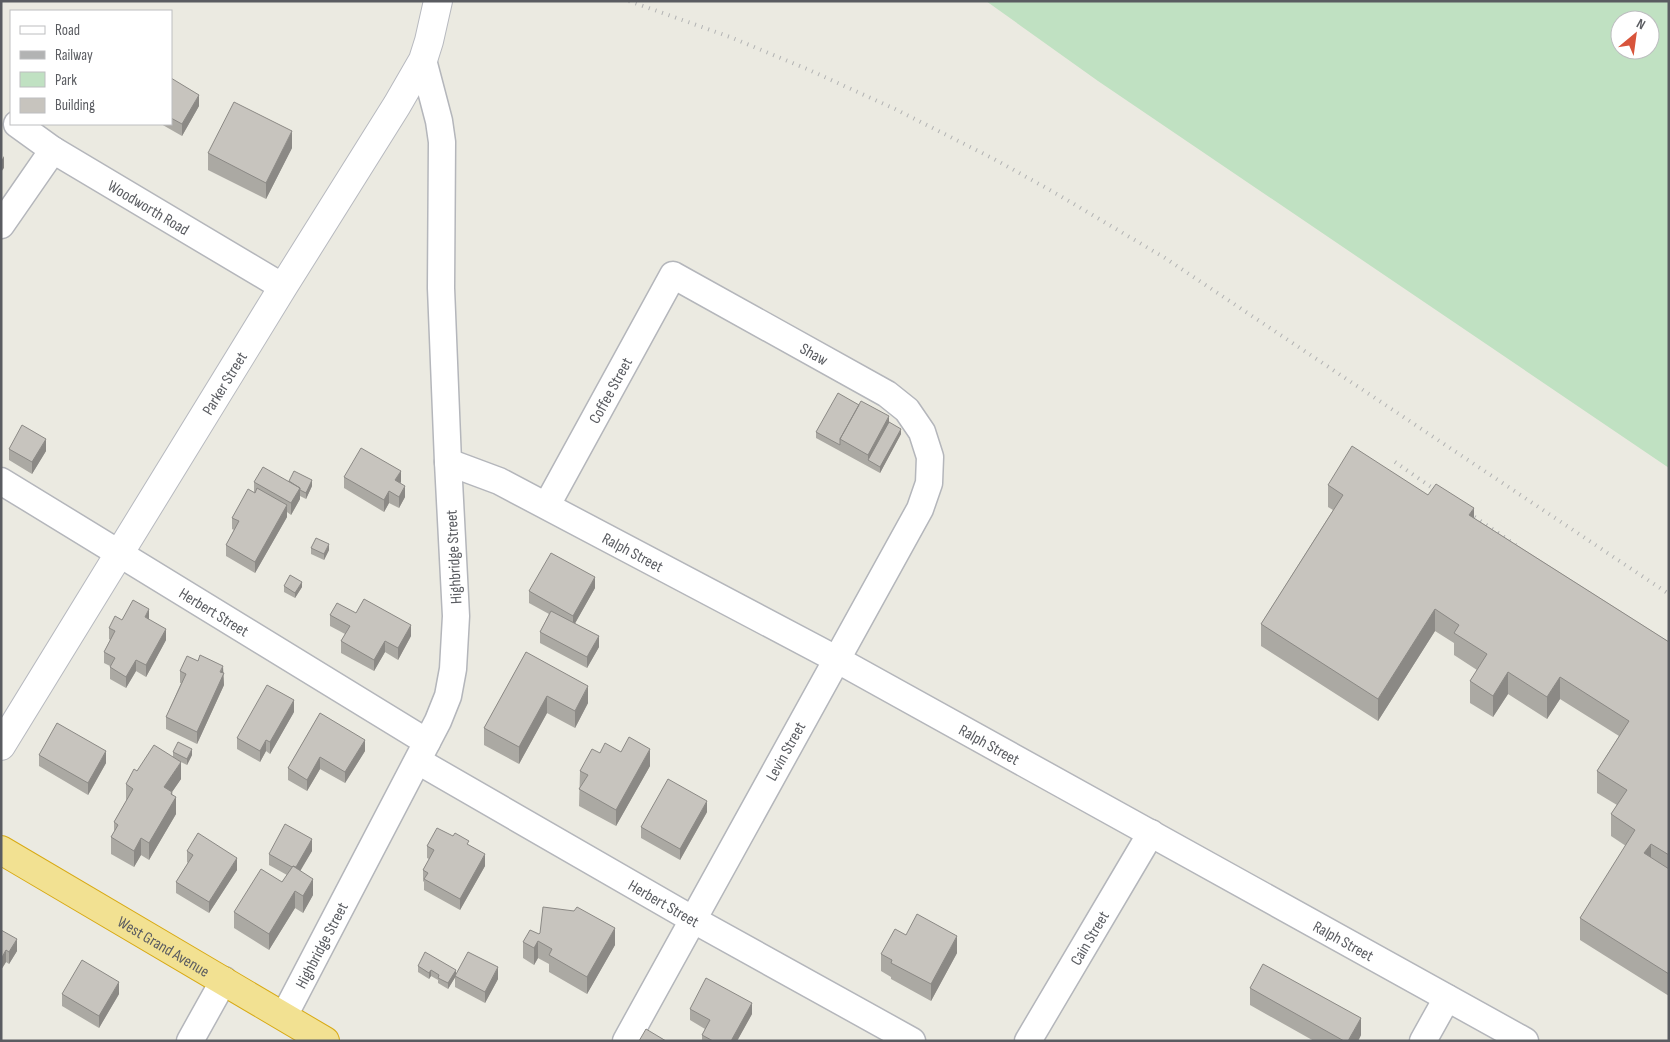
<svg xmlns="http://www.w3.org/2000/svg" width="1670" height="1042" viewBox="0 0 1670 1042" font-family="'Sofia Sans Condensed',sans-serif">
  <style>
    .green { fill: #c0e1c2; fill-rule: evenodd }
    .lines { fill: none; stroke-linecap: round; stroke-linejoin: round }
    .street-casing { stroke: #b4b6bb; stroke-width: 29 }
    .secondary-casing { stroke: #b7b9bf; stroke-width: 30 }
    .highway-casing { stroke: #d8aa15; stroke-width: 30 }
    .street { stroke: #fff; stroke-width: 26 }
    .secondary { stroke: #fff; stroke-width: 28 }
    .highway { stroke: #f2e192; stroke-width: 28 }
    .rail { stroke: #b2b3b3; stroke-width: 4; stroke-dasharray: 1 6; stroke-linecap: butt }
    .wall { fill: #aba9a3 }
    .shaded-wall { fill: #8b8985 }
    .building { fill: #c7c4be; stroke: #8b8985 }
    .labels { text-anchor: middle; stroke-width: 4; stroke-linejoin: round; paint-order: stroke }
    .street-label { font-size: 16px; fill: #5a5c61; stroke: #fff }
  </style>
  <rect width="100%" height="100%" fill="#ebeae1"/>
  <!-- green -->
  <path class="green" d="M986 1H1669V468L1098 81ZM1620 20H1650V50H1620Z"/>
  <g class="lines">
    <!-- street casing -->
    <g class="street-casing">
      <g id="street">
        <path id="s1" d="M17 124 53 150 283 287"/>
        <path d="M1 225 53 150"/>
        <path id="s2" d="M448 462 499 481 836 659 1525 1041"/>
        <path id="s3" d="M1 481 427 742"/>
        <path id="s4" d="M547 505 673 275 887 394 907 410 922 432 930 457 929 483 920 509 626 1041"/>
        <path id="s5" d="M418 761 692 919 912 1041"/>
        <path id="s6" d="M284 1016 438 721 448 696 453 669 456 616 448 462 441 288 442 142 439 121 423 60"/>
        <path d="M190 1041 224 980"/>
        <path id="s7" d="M1028 1041 1151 833"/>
        <path d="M1423 1041 1447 998"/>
      </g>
    </g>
    <!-- secondary casing -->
    <g class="secondary-casing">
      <g id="secondary">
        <path id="s8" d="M1 746 283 287 397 105 423 60 429 41 438 1"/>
      </g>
    </g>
    <!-- highway casing -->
    <g class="highway-casing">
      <g id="highway">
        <path id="s9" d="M1 850 325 1041"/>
      </g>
    </g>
    <!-- street -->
    <use href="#street" class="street"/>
    <!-- secondary -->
    <use href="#secondary" class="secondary"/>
    <!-- highway -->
    <use href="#highway" class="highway"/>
    <!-- rail -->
    <path class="rail" d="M629 1 730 37 807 69 895 109 994 159 1057 194 1165 258 1669 594
      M1395 462 1444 496
      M1463 509 1520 548"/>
  </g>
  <!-- wall -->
  <path class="wall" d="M171 78 199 106 182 136 161 124H171Z
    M292 148 266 199 208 170V153Z
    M889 422 901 434 880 473 816 438V432Z
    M9 449 46 451 32 474 9 460Z
    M344 477 401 482 400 483 405 497 399 508 389 503 384 512 344 488Z
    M289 481 312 486 306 499 300 496V499L291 515 287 512V517L255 573 226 556V545L234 530 232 529V518L254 492V482Z
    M1328 485 1428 495 1474 518 1669 642V996L1580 940V918L1626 846 1611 836V814L1617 805 1597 793V771L1619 736 1560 699 1547 719 1508 694 1493 717 1470 703V681L1477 670 1454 655V643L1435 631 1378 721 1261 646V624L1333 510 1328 507Z
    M311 548 329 550 324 560 311 554Z
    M284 586 302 587 295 598 284 592Z
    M595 588 575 623 599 647 587 668 540 643V632L549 614 529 603V591Z
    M356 613 411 636 398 660 385 652 374 671 341 653V641L345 634 330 626V615Z
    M149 619 166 640 146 677 136 671 126 688 110 679V666L104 663V652L110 640 109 639V628L122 620Z
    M526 652 588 703 575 728 547 713 519 764 484 745V728Z
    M180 671 223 673 224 685 197 744 166 729V717L181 683H180Z
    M294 712 270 754 266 751 260 762 237 749V738Z
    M320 713 365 751 345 783 320 769 307 791 288 780V768Z
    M173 752 192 755 187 765 175 759 181 779 172 792 176 814 149 860 141 855 134 867 111 854V837L114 832V822L126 801V784L137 771 173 757Z
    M621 752 650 766 616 826 579 806 580 771 600 753Z
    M39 755 106 763 88 795 39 766Z
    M707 812 680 860 641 838V827Z
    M427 846H469L485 866 460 910 424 890V882L423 881V870L429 859 427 858Z
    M187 851 237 870 209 913 176 893V882L188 863 187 862Z
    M312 851 300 870 313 895 303 913 295 908 269 950 234 928V912L282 882 287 875 269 865V854Z
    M1 930 17 951 9 964 6 962 1 970Z
    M539 934 615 945 587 994 549 972V964L538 958 534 965 523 958V942Z
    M906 935 957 953 931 1001 891 979V977L881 971V954Z
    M418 966 456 974 498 979 485 1003 455 987V977L448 989 438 983V980L431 976 429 979 418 972Z
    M1250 988 1361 1035 1358 1041H1314L1250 1005Z
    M62 994H119L99 1028 62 1006Z
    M690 1009 752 1014 737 1041H702V1035L705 1029 690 1020Z"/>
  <!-- shaded-wall -->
  <path class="shaded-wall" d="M199 95V106L182 136V124Z
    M292 131V148L266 199V183Z
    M4 156V168L1 172V161Z
    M889 416V428L868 460V455Z
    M901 429V434L880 473V467Z
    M46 439V451L32 474V462Z
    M401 471V482L395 491V480Z
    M312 480V486L306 499V493Z
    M405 486V497L399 508V497Z
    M300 488V499L291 515V503Z
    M389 491V503L384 512V500Z
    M287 505V517L255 573V562Z
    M1474 508V529L1469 515Z
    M329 544V550L324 560V554Z
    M595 577V588L573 627V616Z
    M302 582V587L295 598V593Z
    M149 609V620L145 617Z
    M1435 609V631L1378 721V699Z
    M411 625V636L398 660V648Z
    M166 629V640L146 677V665Z
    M599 636V647L587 668V657Z
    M385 641V652L374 671V660Z
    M136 660V671L126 688V677Z
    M223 666 224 685 197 744V732Z
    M1508 672V694L1493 717V696Z
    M1560 677V699L1547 719V697Z
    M588 686V703L575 728V711Z
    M547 696V713L519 764V747Z
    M294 700V712L270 754V742Z
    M266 740V751L260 762V751Z
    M365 740V751L345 783V772Z
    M192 749V755L187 765V759Z
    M650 749V766L616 826V810Z
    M106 751V763L88 795V783Z
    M320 757V769L307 791V780Z
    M181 762V779L172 792V803L176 797V814L149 860V843L164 787Z
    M707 801V812L680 860V849Z
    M141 838V855L134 867V851Z
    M312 839V851L295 880V868Z
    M1651 844V865L1644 853Z
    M485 854V866L460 910V899Z
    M237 858V870L209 913V902Z
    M313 879V895L303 913V896Z
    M295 891V908L269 950V934Z
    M615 928V945L587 994V977Z
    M957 936V953L931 1001V984Z
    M17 939V951L9 964V952Z
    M538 941V958L534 965V948Z
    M6 950V962L1 970V959Z
    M498 967V979L485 1003V992Z
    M431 970V976L429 979V973Z
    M456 970V976L448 989V983Z
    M119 982V994L99 1028V1016Z
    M752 1003V1014L737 1041H731Z
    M1361 1018V1035L1358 1041H1348Z"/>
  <!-- building -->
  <path class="building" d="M171 78 199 95 182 124 171 118Z
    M234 102 292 131 266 183 208 153Z
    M838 393 859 405 840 439V445L816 432Z
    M861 401 889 416 868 455 840 439Z
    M889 422 901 429 880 467 868 460Z
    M22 425 46 439 32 462 9 449Z
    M1352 446 1428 495 1436 484 1474 508 1469 515 1669 642V855L1651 844 1644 853 1669 869V974L1580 918 1635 830 1611 814 1627 790 1597 771 1629 721 1560 677 1547 697 1508 672 1493 696 1470 681 1487 654 1454 633 1459 625 1435 609 1378 699 1261 624 1343 495 1328 485Z
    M361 448 401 471 395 480 405 486 399 497 389 491 384 500 344 477Z
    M263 467 300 488 291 503 254 482Z
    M294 471 312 480 306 493 300 490V488L289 481Z
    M257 488 287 505 255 562 226 545 239 521 232 518 248 489 255 493Z
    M316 538 329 544 324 554 311 548Z
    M551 553 595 577 573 616 529 591Z
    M290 575 302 582 295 593 284 586Z
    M364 599 411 625 398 648 385 641 374 660 341 641 350 626 330 615 337 603 356 613Z
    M133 600 149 609 145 617 166 629 146 665 136 660 126 677 110 667 115 658 104 652 115 631 109 628 115 616 122 620Z
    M551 611 599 636 587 657 540 632Z
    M526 652 588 686 575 711 547 696 519 747 484 728Z
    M200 655 223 666 220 672 224 673 197 732 166 717 186 674 180 671 187 656 198 661Z
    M267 685 294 700 270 742 266 740 260 751 237 738Z
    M320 713 365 740 345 772 320 757 307 780 288 768Z
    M57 723 106 751 88 783 39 755Z
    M629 737 650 749 616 810 579 789 588 775 580 771 592 749 600 753 605 743 621 752Z
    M178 742 192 749 187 759 173 752Z
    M154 745 181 762 164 787 172 792 171 794 176 797 149 843 141 838 134 851 111 837 118 825 114 822 133 789 126 784 134 769 137 771Z
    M668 779 707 801 680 849 641 827Z
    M285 824 312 839 296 867 293 866 292 867 269 854Z
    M437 828 453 836 455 833 469 841 467 844 485 854 460 899 424 879 428 873 423 870 434 850 427 846Z
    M198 833 237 858 209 902 176 882 193 855 187 851Z
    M293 866 313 879 303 896 295 891 269 934 234 912 261 869 282 882Z
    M543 907 574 911 577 907 615 928 587 977 549 955 552 949 538 941 534 948 523 942 530 930 539 934 540 933Z
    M917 914 957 936 931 984 891 963 892 960 881 954 895 929 906 935Z
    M1 930 17 939 9 952 6 950 1 959Z
    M425 952 456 970 448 983 438 978 439 975 431 970 429 973 418 966Z
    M468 952 498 967 485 992 455 976Z
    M82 960 119 982 99 1016 62 994Z
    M1263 964 1361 1018 1348 1041H1344L1250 988Z
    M706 978 752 1003 731 1041H713L702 1035 710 1020 690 1009Z
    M646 1029 666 1041H639Z"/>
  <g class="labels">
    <!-- street labels -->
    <g class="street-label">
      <text dy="6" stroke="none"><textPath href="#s1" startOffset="156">Woodworth Road</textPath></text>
      <text dy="6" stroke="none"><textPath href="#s4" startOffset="424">Shaw</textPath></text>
      <text dy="6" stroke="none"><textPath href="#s8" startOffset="426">Parker Street</textPath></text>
      <text dy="6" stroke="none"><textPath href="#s4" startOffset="131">Coffee Street</textPath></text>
      <text dy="6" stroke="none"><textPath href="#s2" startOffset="206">Ralph Street</textPath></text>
      <text transform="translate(453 557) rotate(-93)" y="6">Highbridge Street</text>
      <text dy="6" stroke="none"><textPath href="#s3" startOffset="250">Herbert Street</textPath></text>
      <text dy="6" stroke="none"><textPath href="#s2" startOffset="611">Ralph Street</textPath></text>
      <text transform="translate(785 751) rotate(-61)" y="6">Levin Street</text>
      <text dy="6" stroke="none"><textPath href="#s5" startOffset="284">Herbert Street</textPath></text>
      <text dy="6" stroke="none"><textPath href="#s7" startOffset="120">Cain Street</textPath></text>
      <text dy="6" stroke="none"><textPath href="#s2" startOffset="1016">Ralph Street</textPath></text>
      <text dy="6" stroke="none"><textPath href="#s9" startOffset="189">West Grand Avenue</textPath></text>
      <text dy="6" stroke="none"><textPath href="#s6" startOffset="80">Highbridge Street</textPath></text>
    </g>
  </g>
  <!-- border -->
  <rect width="1670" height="1042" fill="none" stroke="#5a5c61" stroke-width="5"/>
  <!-- legend -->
  <rect x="10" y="10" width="162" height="115" fill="#ffffff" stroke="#bdbec0"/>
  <rect x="20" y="26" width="25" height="8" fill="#ffffff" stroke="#bdbec0"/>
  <text x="55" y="35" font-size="15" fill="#5a5c61">Road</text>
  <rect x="20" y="51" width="25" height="8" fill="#b2b3b3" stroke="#bdbec0"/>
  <text x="55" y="60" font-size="15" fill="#5a5c61">Railway</text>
  <rect x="20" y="72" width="25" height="15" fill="#c0e1c2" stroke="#bdbec0"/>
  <text x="55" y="85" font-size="15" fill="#5a5c61">Park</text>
  <rect x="20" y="98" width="25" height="15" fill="#c7c4be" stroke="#bdbec0"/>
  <text x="55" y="110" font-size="15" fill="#5a5c61">Building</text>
  <!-- north arrow -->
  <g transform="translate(1635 35) rotate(29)"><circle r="24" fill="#ffffff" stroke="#bdbec0"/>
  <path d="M0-4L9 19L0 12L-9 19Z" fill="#d8543b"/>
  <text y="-8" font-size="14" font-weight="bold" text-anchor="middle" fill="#5a5c61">N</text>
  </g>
</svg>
